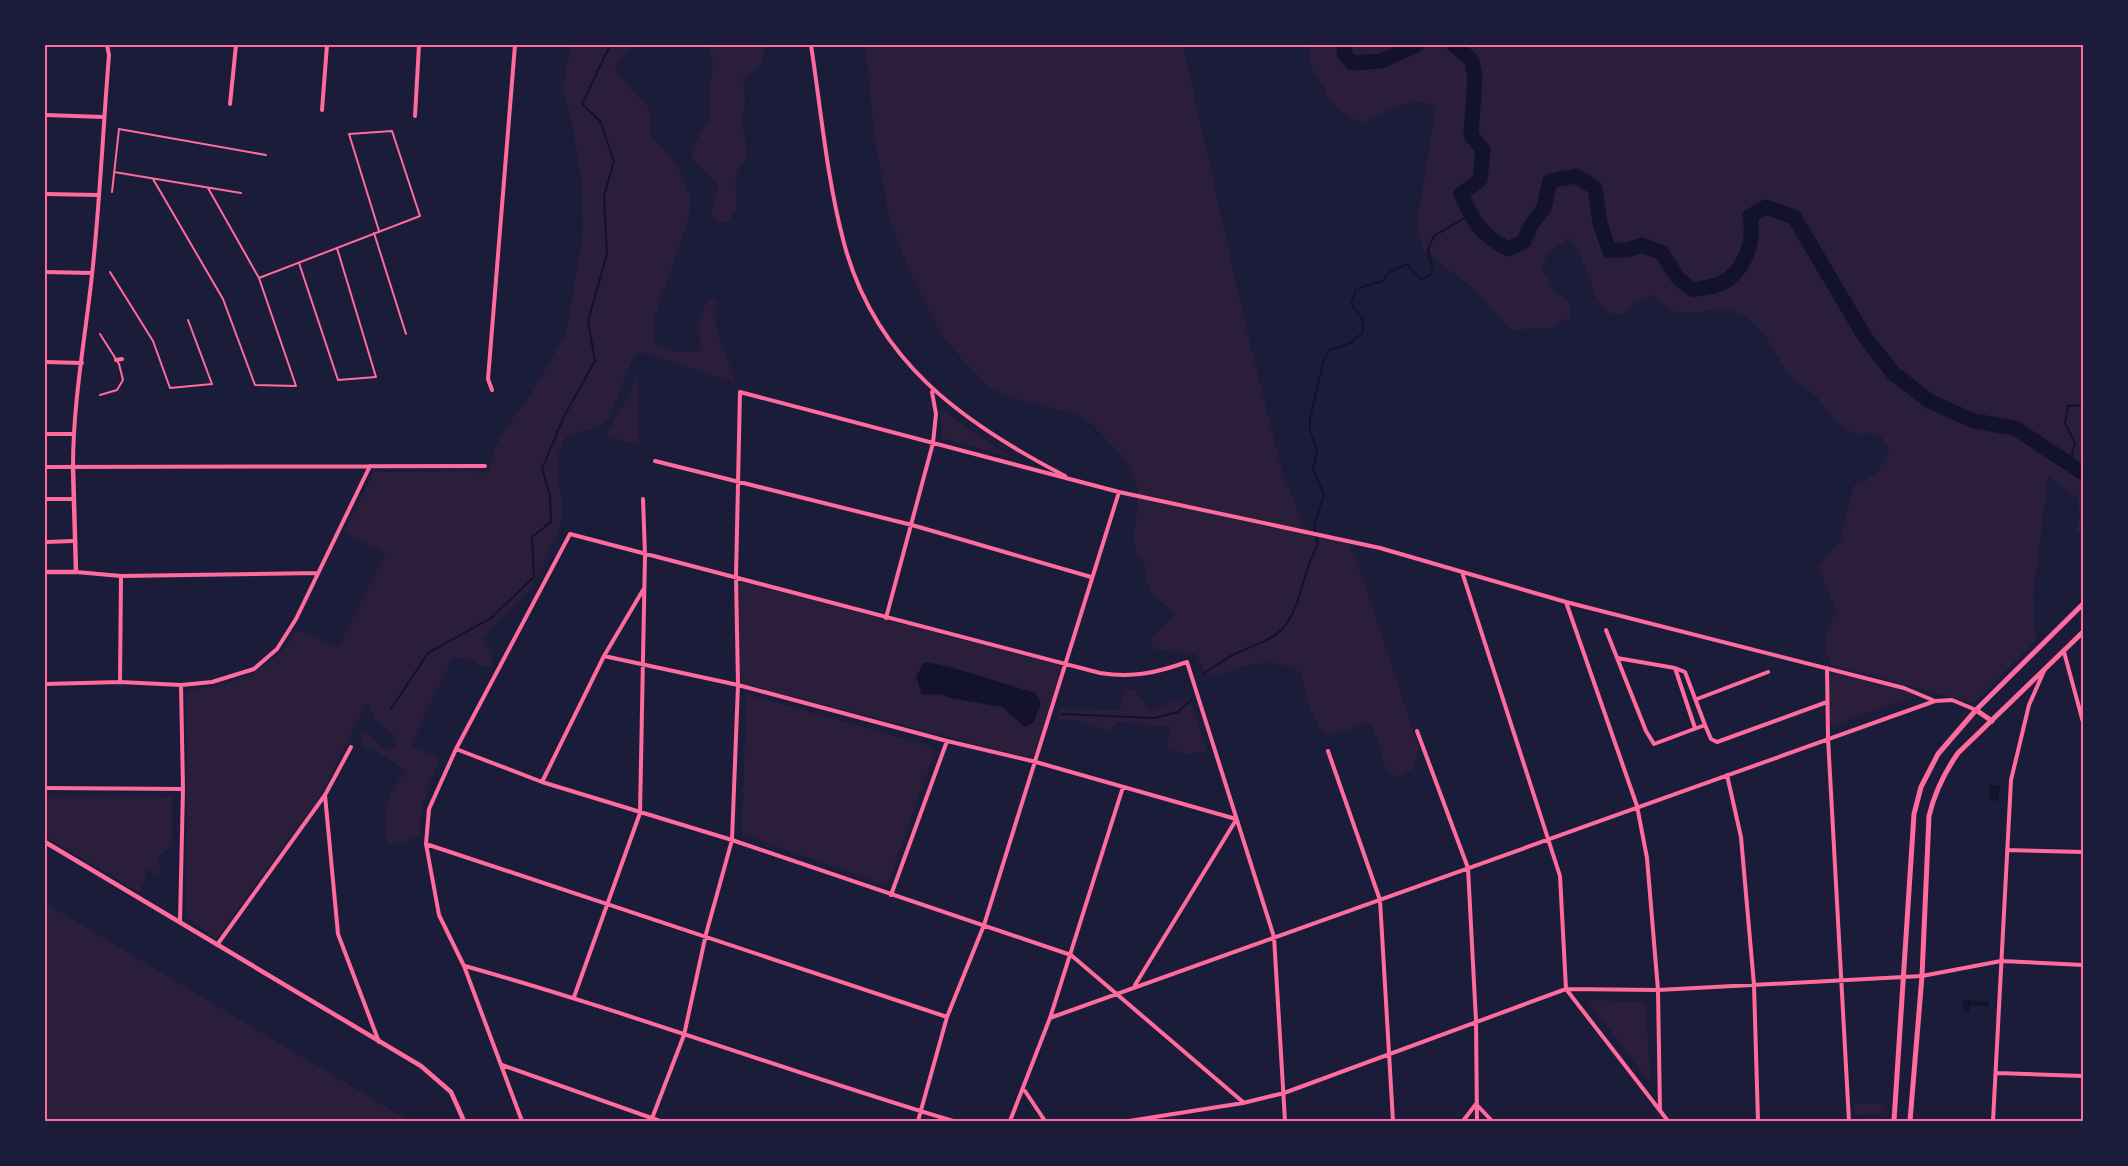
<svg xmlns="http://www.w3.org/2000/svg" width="2128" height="1166" viewBox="0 0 2128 1166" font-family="Lora,serif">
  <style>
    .green { fill: #2a1e3b }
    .water { fill: #12122b }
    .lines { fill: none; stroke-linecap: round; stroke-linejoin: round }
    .stream { stroke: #12122b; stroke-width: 2 }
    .river { stroke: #12122b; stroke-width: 15 }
    .service { stroke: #ff6b9d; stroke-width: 2 }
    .minor { stroke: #ff6b9d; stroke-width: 4 }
    .tertiary { stroke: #ff6b9d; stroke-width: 4.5 }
    .secondary { stroke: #ff6b9d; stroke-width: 5 }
    .neatline { fill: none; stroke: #ff6b9d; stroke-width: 2 }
  </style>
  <rect width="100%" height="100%" fill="#1b1b3a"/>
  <!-- green -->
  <path class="green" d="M571 45H639L623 54 615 68C625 84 639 96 651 111L650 134 676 163 691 199 688 220 653 322 656 345 671 352H701C699 334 694 306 716 297L718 305 715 308 716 328 736 383 640 352C629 356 618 403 609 417 593 440 574 423 563 442 549 469 567 495 561 523 559 535 535 584 527 593 514 609 494 622 483 639L492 657 493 665C480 670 479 662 469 659 464 658 458 658 453 657L411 745 439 759C431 785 417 806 421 835L394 845 387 841C381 808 388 799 405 770L374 750 362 746 360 740 365 732 385 749 397 746 394 736 375 719 367 703 322 794 216 939 187 918V690C239 684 268 673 298 630L338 648 386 553 343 532 374 472 479 471 478 476 489 469 495 448 507 426 531 394 566 334 583 231 582 185 571 116 562 90Z
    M708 45H765L762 65 742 79C749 101 742 106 743 126 744 137 747 146 747 159 726 178 741 189 736 209 735 213 730 218 728 222H716L711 214 718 184 692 159 691 149 709 120V92L713 63Z
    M865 45H1183L1247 331 1282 471 1304 525 1315 536 1347 542 1362 575 1419 748 1414 768 1401 776 1389 775C1380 757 1381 738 1368 723L1340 732 1323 734 1308 704 1300 672C1270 654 1239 668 1208 678L1196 654 1156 650 1149 640 1176 614 1153 595 1147 583V569L1137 555 1133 539 1138 505V489L1125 459 1091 423 1076 414 1006 396 989 388 943 338 914 281 890 221 876 147Z
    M1310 45H2083V536L2076 529 2080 515 2077 498 2048 476 2033 598 2036 640 1974 703 1832 665C1820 646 1827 628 1837 610L1817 567 1841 540 1853 486C1875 478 1882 469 1889 448 1876 425 1873 436 1855 433 1846 432 1835 420 1829 414 1825 410 1823 404 1819 399 1810 389 1795 383 1787 372 1772 349 1764 326 1738 313 1718 303 1704 315 1684 313 1672 313 1661 302 1653 295L1634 303 1624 314 1608 313C1587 293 1589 257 1568 238L1547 254 1542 269 1554 291 1570 301 1571 317 1551 328 1511 330 1472 287 1424 252C1419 240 1417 230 1418 217L1436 107C1410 94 1386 113 1362 123L1341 112 1331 101 1309 62Z
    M638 377 639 445 606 436Z
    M940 409 1010 457 942 438Z
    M739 581 1063 666 1032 759 740 683Z
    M1836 673 1915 692V695L1833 726 1830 722 1829 678Z
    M1124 688 1135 690 1149 710 1189 697 1207 751 1187 754 1167 748 1171 727 1117 722 1109 731 1080 721 1058 719 1061 708 1120 710Z
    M746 694 936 748 887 886 742 834Z
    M45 796 172 797V843L169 849 156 858 162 871 161 875 156 876 145 868V880L138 892 45 836Z
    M45 903 410 1121H45Z
    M1588 1000 1645 1002 1651 1085Z
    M1886 1103 1883 1114 1855 1115 1854 1104Z"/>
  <!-- water -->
  <path class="water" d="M924 662C963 668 998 683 1036 693L1041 703 1034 722 1025 727 1002 707 950 698 941 694 922 695 916 677Z
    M1990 785 2000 786 1998 801 1989 800Z
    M1964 1000 1989 1002V1007L1970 1005 1969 1013 1963 1012Z"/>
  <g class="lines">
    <!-- stream -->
    <path class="stream" d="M2069 466 2075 443 2065 423 2068 406 2083 405
      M1203 674C1214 667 1224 659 1235 654 1251 646 1272 641 1284 627 1303 603 1302 570 1318 545L1314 525 1324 495 1313 469 1317 452 1310 430V420L1323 362 1329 350 1351 343 1363 332 1362 318 1351 304 1356 289 1383 281 1389 272 1407 264 1422 280 1433 272 1428 249 1434 236 1470 215
      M391 709 428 653 491 618 534 577 532 537 551 522 550 495 542 469 564 416 595 361 588 321 607 254 604 196 614 161 600 121 582 104 610 45
      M1062 714 1154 718 1178 712 1191 700"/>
    <!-- river -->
    <path class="river" d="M1345 45 1344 54 1352 63 1381 61 1417 45
      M1454 45 1472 60 1475 78 1471 135 1483 150 1480 180 1461 194C1473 221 1482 237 1509 249L1524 241 1531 225 1544 208 1550 181 1576 176 1595 188 1600 223 1609 250H1628L1642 245 1662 253 1678 278 1693 290C1702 288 1714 287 1722 283 1745 271 1755 240 1750 216L1766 207 1794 217 1865 337 1893 373 1929 401 1974 421 2015 428 2083 473"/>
    <!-- service -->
    <path class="service" d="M114 172 241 193
      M153 179 223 299 255 385 296 386 259 278 208 188
      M112 192 119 129 266 155
      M374 233 406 334
      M299 263 338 380 376 377 337 248
      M110 272 153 341 170 388 212 384 188 320
      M259 278 420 216 392 131 349 134 379 231
      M100 334 119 364 123 380 117 390 100 395"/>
    <!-- minor -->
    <path class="minor" d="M811 45C821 110 827 180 844 243 875 361 963 423 1065 476
      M230 104 236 45
      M322 110 327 45
      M45 115 104 117
      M415 116 419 45
      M45 194 99 195
      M45 272 92 273
      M116 360 122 359
      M45 362 82 363
      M492 390 488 379 515 45
      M45 434H73
      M655 461 912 525 1091 577
      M45 467 485 466
      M73 467C73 402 85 339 92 275 100 202 103 128 109 55L107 45
      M45 499H73
      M45 542 74 541
      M76 572 121 576 318 573
      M1462 572 1560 876 1566 989 1668 1121
      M1566 602 1637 806 1647 858 1658 990 1660 1111
      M886 618 933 443 936 414 932 392
      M1606 630 1646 731 1654 744 1705 725 1711 739 1717 742 1827 702
      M2064 652 2083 722
      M604 656 643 590
      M1617 658 1675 668 1685 672 1705 725
      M1675 668 1695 728
      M1827 668 1828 738 1849 1121
      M120 682 121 576
      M45 684 120 682 181 685 212 682 254 669 277 649 296 619 370 466
      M1697 699 1768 672
      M1417 731 1468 868 1476 1021 1477 1121
      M456 749 542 782 732 840 1071 955 1243 1102
      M1328 751 1380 900 1393 1121
      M1727 775 1741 837 1754 985 1758 1121
      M542 782 604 656 738 685 947 741 1036 762 1236 819
      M45 788 183 789
      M325 795 338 934 379 1042
      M426 844 947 1017
      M2007 850 2083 852
      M891 895 947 741
      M180 922 183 789 181 685
      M217 945 325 795 351 747
      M465 966C629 1012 789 1072 953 1121
      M1135 985 1236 820
      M574 997 640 813 645 555 643 499
      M1050 1018 1935 701 1952 700 1976 710
      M502 1065 660 1121
      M1996 1073 2083 1076
      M1025 1091 1045 1121
      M522 1121 464 966 439 915 426 844 429 809 456 749 570 534 1100 673C1133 678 1156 673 1187 662L1274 937 1285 1121
      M651 1121 684 1035 706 934 732 840 738 685 736 576 740 392 1119 492 1380 548 1566 602 1904 688 1935 701
      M918 1121 947 1017 984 925 1119 492
      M1010 1121 1050 1018 1123 787
      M1129 1121 1243 1103 1284 1093 1566 989 1658 990 1922 976 2001 961 2083 965
      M1463 1121 1476 1104 1492 1121
      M1993 1121 2011 780 2029 705 2044 671"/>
    <!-- tertiary -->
    <path class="tertiary" d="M45 572H76L73 467
      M45 842 421 1066 451 1092 464 1121"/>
    <!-- secondary -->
    <path class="secondary" d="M1976 710 1992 721
      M1894 1121 1914 814 1921 787 1938 754 1976 710 2083 604
      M1910 1121 1922 976 1929 816C1935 791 1944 773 1958 753L2083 632"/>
  </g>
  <!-- border -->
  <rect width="2128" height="1166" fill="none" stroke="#1b1b3a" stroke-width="93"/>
  <rect x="46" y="46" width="2036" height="1074" class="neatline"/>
</svg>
